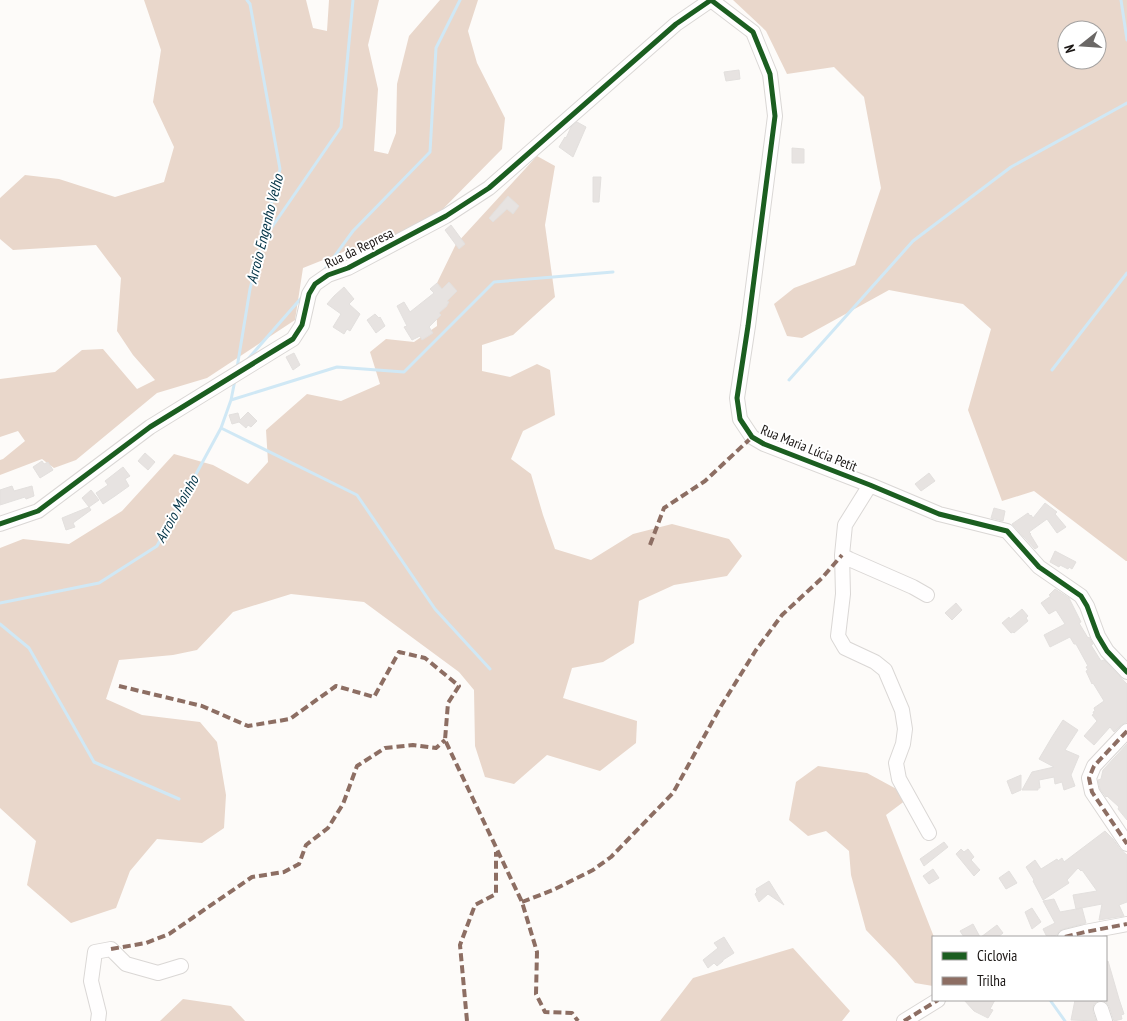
<svg xmlns="http://www.w3.org/2000/svg" width="1127" height="1021" viewBox="0 0 1127 1021" font-family="'PT Sans Narrow',sans-serif">
  <style>
    .forest { fill: #e9d7cb; fill-rule: evenodd }
    .lines { fill: none; stroke-linecap: round; stroke-linejoin: round }
    .stream { stroke: #d0e8f5; stroke-width: 3 }
    .building { fill: #e7e3e1; stroke: #e3e0de }
    .minor-casing { stroke: #dad7d5; stroke-width: 16 }
    .minor { stroke: #fffefe; stroke-width: 14 }
    .quiet { stroke: #8d6e63; stroke-width: 4; stroke-dasharray: 8 4; stroke-linecap: butt }
    .cycleway-casing { stroke: #fff; stroke-width: 8 }
    .cycleway { stroke: #1b5e20; stroke-width: 5 }
    .labels { text-anchor: middle; stroke-width: 4; stroke-linejoin: round; paint-order: stroke }
    .street-label { font-size: 14px; fill: #1b1715; stroke: #fff }
    .water-label { font-size: 15px; font-style: italic; fill: #003245; stroke: #fff }
  </style>
  <rect width="100%" height="100%" fill="#fdfbf9"/>
  <!-- forest -->
  <path class="forest" d="M144 0H306L313 28 327 31 329 0H379L368 45 378 89 374 151 388 154 396 133 397 84 409 36 440 0H478L468 31 477 63 505 118 502 149 435 217 389 246 348 250 303 268 295 320 207 378 157 393 76 460 54 468 42 459 0 475V460L3 459 25 441 18 431 0 437V379L55 372 82 350 103 349 137 389 155 380 133 355 117 331 121 278 96 245 13 250 0 239V198L25 175 59 179 115 197 164 182 174 147 153 102 161 50Z
    M733 0H1127V561H1126L1034 491 1002 501 968 410 991 329 963 304 889 290 802 338 787 336 774 304 794 288 855 265 881 188 864 97 834 67 787 74 766 31ZM1067 30H1097V60H1067Z
    M537 156 555 166 545 225 555 297 513 335 482 345V371L510 377 537 364 550 370 555 415 523 431 511 459 531 474 543 515 555 549 591 560 633 534 672 524 729 539 742 556 727 576 674 585 639 601 634 643 603 662 572 668 563 698 637 721 636 743 600 771 547 755 514 784 485 777 475 746 474 690 459 672 364 602 291 594 233 612 197 650 173 655 119 660 106 699 142 715 200 722 217 742 226 795 224 828 202 843 157 839 130 871 116 908 71 923 27 885 36 841 0 808V548L23 539 69 544 122 511 174 454 213 465 248 484 268 462 266 430 307 394 341 401 380 384 370 352 386 339 414 342 437 326 436 285 456 244Z
    M818 766 867 773 902 792 906 800 886 815 934 937H933V986L915 983 896 961 866 930 851 875 849 851 826 831 808 836 789 820 796 782Z
    M793 948 850 1011 842 1021H660L693 978Z
    M183 999 231 1006 245 1021H160Z"/>
  <g class="lines">
    <!-- stream -->
    <path class="stream" d="M1121 0 1127 40
      M263 240 341 127 353 0
      M323 272 353 231 430 152 436 48 460 0
      M248 359 303 296
      M237 368 250 289 280 169 250 4 247 0
      M1052 370 1127 273
      M789 380 913 241 1011 167 1127 103
      M231 400 337 367 404 372 494 282 613 272
      M221 428 357 495 435 609 490 669
      M0 603 99 583 157 546 221 428 231 400 235 380
      M0 624 29 648 94 762 179 799
      M1050 1000 1065 1021"/>
  </g>
  <!-- building -->
  <path class="building" d="M739 70 740 79 726 81 724 72Z
    M577 122 586 127 573 157 559 147 565 137 566 138 571 127Z
    M792 148 804 149V163H792Z
    M593 177H601L599 202H593Z
    M508 196 519 206 513 214 507 209 493 222 489 218Z
    M451 225 465 244 459 249 445 230Z
    M449 282 457 291 447 301 449 302 447 305V306L439 313 441 315 429 327 433 333 422 340 420 336 412 340 404 327 407 326 397 306 404 302 410 312 434 293 430 289 437 283 442 289Z
    M344 287 354 299 349 304 360 314 350 331 347 329 344 334 333 327 341 314 327 304 334 296Z
    M375 314 379 318 380 317 385 326 376 333 367 320Z
    M294 353 300 365 293 370 286 357Z
    M248 412 257 421 251 427 248 425 246 428 239 422 232 424 229 415 238 413 240 420Z
    M145 453 155 462 148 470 138 461Z
    M42 461 44 464 48 462 53 470 40 478 33 467Z
    M123 467 130 476 125 479 129 486 115 496 103 504 96 493 108 485 105 481Z
    M929 473 935 481 921 491 915 484Z
    M12 486 14 491 32 486 34 496 26 499 25 497 0 505V490Z
    M91 490 99 500 89 507 82 498Z
    M1045 503 1057 512 1055 514 1066 527 1057 533 1047 519 1029 532 1031 534H1030L1038 547 1035 549 1012 524 1028 513 1030 516 1031 515 1033 518Z
    M89 507 91 510 73 523 75 527 66 530 62 518Z
    M994 508 1005 511 1003 521 991 518Z
    M1055 551 1076 562 1072 569 1069 567 1068 569 1060 565 1059 567 1050 562Z
    M1055 589 1069 598 1081 622 1079 623 1088 638 1089 637 1093 644 1091 645 1101 661 1104 660 1127 684V722L1121 725 1114 732 1110 727 1094 745 1084 736 1097 721 1092 715 1094 714 1093 712 1095 711 1094 708 1104 701 1093 683 1092 684 1086 671 1088 670 1086 667 1088 666 1076 644H1074L1070 637 1050 647 1044 635 1065 624 1056 610 1049 614 1041 603 1051 596 1049 595Z
    M956 603 962 610 952 620 945 613Z
    M1022 609 1028 616 1026 618 1028 621 1014 633 1013 632 1011 633 1002 623 1009 617 1010 619Z
    M1063 720 1078 730 1065 750 1079 756 1071 775 1075 786 1064 790 1062 782 1055 784 1054 777 1039 780 1040 788H1038V790H1022L1032 772 1054 767 1039 759 1052 737Z
    M1127 744V820L1118 809 1119 807 1107 796 1106 797 1100 789 1098 780 1101 779 1103 770Z
    M1021 775V790L1012 794 1007 781Z
    M1105 831 1113 839 1120 849 1127 855V902L1119 905 1124 916 1099 920 1102 904 1076 909 1073 895 1097 891 1082 870 1081 871 1078 868 1067 880 1069 883 1043 900 1033 881 1034 880 1026 867 1035 860 1041 869 1057 859 1058 861 1062 858 1064 862Z
    M944 842 948 847 924 866 920 859Z
    M961 849 964 852 968 849 974 857 971 860 980 870 974 876 956 854Z
    M933 869 939 878 929 884 923 876Z
    M1009 871 1017 883 1006 889 999 878Z
    M769 881 784 905 768 894 759 902 755 894 757 892 756 889Z
    M1054 899 1060 912 1082 908 1086 923 1063 929 1059 931 1057 935 1047 937 1043 929 1055 923 1043 901Z
    M1032 908 1041 922 1032 929 1025 912Z
    M973 924 980 937H964L960 931Z
    M997 925 1003 933 998 937H981Z
    M724 937 734 953 723 960V961L717 966 714 963 708 968 703 960 718 948 714 943Z
    M1108 961 1119 999 1124 1014 1121 1015 1122 1019 1114 1021 1109 1006 1106 1002 1102 1000 1098 1001 1094 1004 1093 1007V1012L1096 1021 1071 1020 1075 1000H1106V962Z
    M964 1000H995L990 1009 993 1010 988 1018 974 1011Z"/>
  <g class="lines">
    <!-- minor casing -->
    <g class="minor-casing">
      <path id="minor" d="M711 0 753 32 770 74 775 116 748 326 737 398 740 419 752 437 764 444 870 485 939 514 1007 531 1039 567 1081 596 1087 606 1098 636 1107 651 1127 672
        M870 485 845 525 842 555 843 594 838 636 845 648 875 662 885 670 902 710 905 729 903 744 896 763 899 779 929 833
        M0 524 38 511 150 427 275 350 293 339 302 325 309 294 315 284 328 275 348 268 446 216 489 188 676 24 711 0
        M842 555 849 559 913 587 927 595
        M1127 731 1094 766 1089 778 1092 792 1127 844
        M1065 937 1085 932 1127 924
        M1101 1009 1105 1021
        M98 1021 99 1013 91 981 95 952 111 949 126 964 158 973 181 966
        M904 1021 938 1000"/>
    </g>
    <!-- minor -->
    <use href="#minor" class="minor"/>
    <!-- quiet -->
    <path class="quiet" d="M650 545 664 508 705 481 752 437
      M119 686 202 706 248 726 290 719 336 686 374 697 399 652 425 658 459 686 448 703 445 740 522 902 537 952 536 994 545 1012 572 1013 578 1021
      M1127 731 1094 766 1089 778 1092 792 1127 844
      M522 902 553 890 593 870 611 857 673 793 721 706 756 650 782 615 822 578 842 555
      M1065 937 1085 932 1127 924
      M111 949 146 943 169 934 252 877 284 872 299 864 306 845 328 828 343 804 357 766 385 748 413 745 436 748 445 740
      M467 1021 460 945 475 905 496 894V852
      M904 1021 938 1000"/>
    <!-- cycleway casing -->
    <g class="cycleway-casing">
      <path id="cycleway" d="M711 0 753 32 770 74 775 116 748 326 737 398 740 419 752 437 764 444 870 485 939 514 1007 531 1039 567 1081 596 1087 606 1098 636 1107 651 1127 672
        M0 524 38 511 150 427 275 350 293 339 302 325 309 294 315 284 328 275 348 268 446 216 489 188 676 24 711 0"/>
    </g>
    <!-- cycleway -->
    <use href="#cycleway" class="cycleway"/>
  </g>
  <g class="labels">
    <!-- street labels -->
    <g class="street-label">
      <text transform="translate(359 248) rotate(-26)" y="5">Rua da Represa</text>
      <text transform="translate(809 448) rotate(22)" y="5">Rua Maria Lúcia Petit</text>
    </g>
    <!-- water labels -->
    <g class="water-label">
      <text transform="translate(265 229) rotate(-76)" y="5">Arroio Engenho Velho</text>
      <text transform="translate(177 509) rotate(-61)" y="5">Arroio Moinho</text>
    </g>
  </g>
  <!-- legend -->
  <rect x="932" y="936" width="175" height="65" fill="#ffffff" stroke="#a4a2a1"/>
  <rect x="942" y="952" width="25" height="8" fill="#1b5e20" stroke="#a4a2a1"/>
  <text x="977" y="961" font-size="15" fill="#1b1715">Ciclovia</text>
  <rect x="942" y="977" width="25" height="8" fill="#8d6e63" stroke="#a4a2a1"/>
  <text x="977" y="986" font-size="15" fill="#1b1715">Trilha</text>
  <!-- north arrow -->
  <g transform="translate(1082 45) rotate(253)"><circle r="24" fill="#ffffff" stroke="#a4a2a1"/>
  <path d="M0-4L9 19L0 12L-9 19Z" fill="#6a6765"/>
  <text y="-8" font-size="14" font-weight="bold" text-anchor="middle" fill="#1b1715">N</text>
  </g>
</svg>
